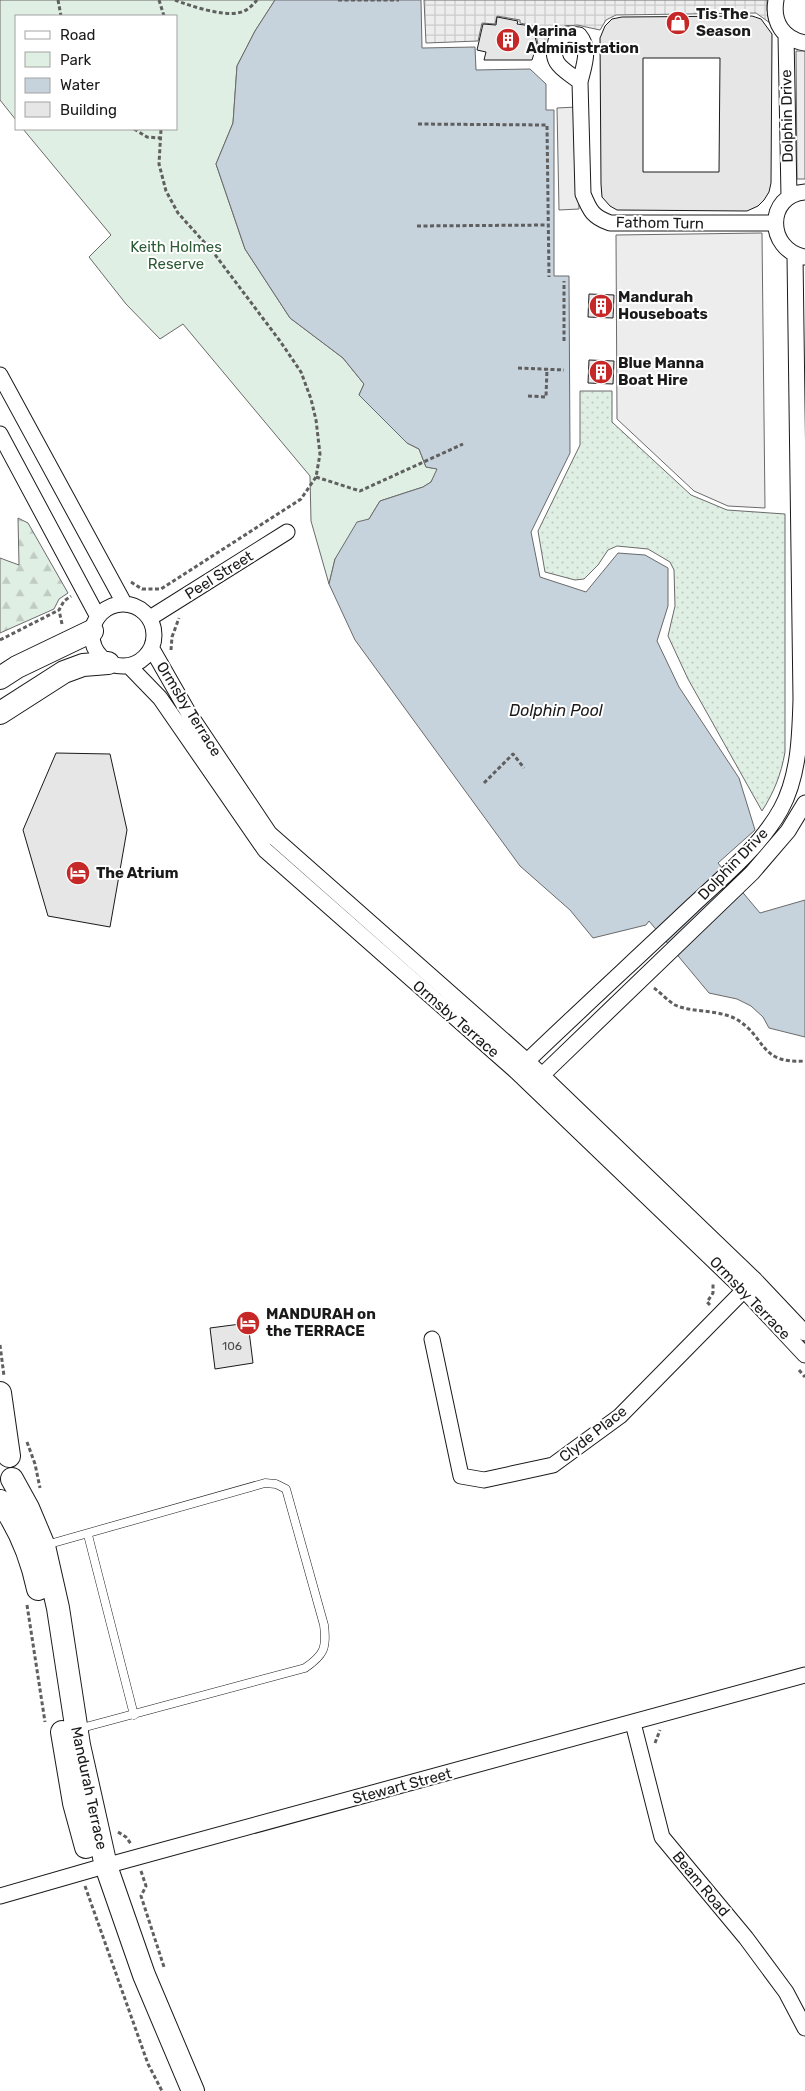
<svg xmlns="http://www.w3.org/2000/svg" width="805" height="2091" viewBox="0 0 805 2091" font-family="Rubik,sans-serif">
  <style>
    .grass { fill: url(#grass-dots); stroke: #6a6a6a }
    .forest { fill: url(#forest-firs); stroke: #6a6a6a }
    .park { fill: #e0efe3; stroke: #6a6a6a }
    .parking { fill: #ededed; stroke: #6a6a6a }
    .plaza { fill: url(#plaza-grid); stroke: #6a6a6a }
    .water { fill: #c6d2dc; stroke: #6a6a6a }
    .building { fill: #e6e6e6; stroke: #1a1a1a; fill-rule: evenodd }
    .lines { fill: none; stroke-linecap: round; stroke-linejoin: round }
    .lane-casing { stroke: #1a1a1a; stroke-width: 9 }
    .street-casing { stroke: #1a1a1a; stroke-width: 17 }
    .secondary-casing { stroke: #1a1a1a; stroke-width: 24 }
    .path { stroke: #5f5f5f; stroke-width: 3; stroke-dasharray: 4 2.5; stroke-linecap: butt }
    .lane { stroke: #fff; stroke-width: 8 }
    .street { stroke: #fff; stroke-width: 15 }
    .secondary { stroke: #fff; stroke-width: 22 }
    .labels { text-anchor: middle; stroke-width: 4; stroke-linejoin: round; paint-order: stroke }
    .number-label { font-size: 12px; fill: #4d4d4d }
    .poi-label { font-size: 15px; font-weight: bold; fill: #1a1a1a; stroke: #fff; text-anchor: start }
    .street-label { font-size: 15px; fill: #1a1a1a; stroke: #fff }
    .park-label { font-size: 15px; fill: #2b5a34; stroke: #fff }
    .water-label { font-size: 16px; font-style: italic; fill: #1a1a1a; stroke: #fff }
  </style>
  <defs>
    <pattern id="grass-dots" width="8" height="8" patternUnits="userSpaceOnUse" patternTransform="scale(1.25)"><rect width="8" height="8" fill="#e0efe3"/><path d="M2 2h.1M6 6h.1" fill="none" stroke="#c0ccc2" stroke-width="1.8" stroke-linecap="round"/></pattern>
    <pattern id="forest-firs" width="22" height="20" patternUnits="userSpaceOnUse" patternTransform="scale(1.25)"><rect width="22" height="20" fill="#e0efe3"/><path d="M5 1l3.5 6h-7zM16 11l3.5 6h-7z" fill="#c0ccc2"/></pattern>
    <pattern id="plaza-grid" width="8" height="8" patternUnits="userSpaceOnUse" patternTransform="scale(1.25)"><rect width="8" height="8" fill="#ededed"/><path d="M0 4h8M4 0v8" fill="none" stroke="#cbcbcb"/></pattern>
  </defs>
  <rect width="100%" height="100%" fill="#fff"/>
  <!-- grass -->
  <path class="grass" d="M580 391H612V422L691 495 727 510 785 514V752C781 775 774 792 762 811L688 679 668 636 675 606 674 570 670 562 648 549 617 546 608 550 598 565 584 579 575 580 545 572 538 531 580 445Z"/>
  <!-- forest -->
  <path class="forest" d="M18 518 28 523 68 593 59 599 54 609 0 633V558L19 565Z"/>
  <!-- park -->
  <path class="park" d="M0 0H275L255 31 237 66 233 123 216 164 245 249 290 318 343 358 364 384 359 395 407 443 419 449 426 467 438 469 431 482 423 487 380 501 369 519 335 559 329 584 311 521 310 476 183 324 160 339 126 304 89 257 111 235 23 129H176V16H16V120L0 100Z"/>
  <!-- parking -->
  <path class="parking" d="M796 51H805V179H797Z
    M577 107 579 209 559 210 557 108Z
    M762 233 765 508 728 506 694 491 617 419 616 235Z"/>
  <!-- plaza -->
  <path class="plaza" d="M424 0H767V10L770 23 756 13 616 15 606 20 600 30 577 25 561 27 550 38 547 45 538 44 534 26 520 23V20L497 16 495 24 482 23 478 41 426 43Z"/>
  <!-- water -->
  <path class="water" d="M275 0H421L422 48 475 47 476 70 530 69 546 84V110H554V276H569L570 453 531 532 540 577 586 592 618 553 645 555 668 568V606L657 641 679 687 739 778 755 830 718 863 760 913 805 900V1037L769 1028 763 1017 751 1006 737 999 709 993 649 921 646 925 593 938 570 910 520 866 355 640 329 584 335 559 357 522 369 519 380 501 423 487 431 482 437 469 426 467 419 449 407 443 359 395 364 384 343 358 290 318 245 249 216 164 233 123 237 66 255 31Z"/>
  <!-- building -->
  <path class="building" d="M752 16 761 19 772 34 771 183 769 192 764 200 758 206 747 211 617 210 610 206 602 197 601 184 600 38 605 26 612 19 622 17ZM643 58H720L719 172H643Z
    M497 17 518 21 517 24 532 26 537 44 532 60H484L486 52 477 50 483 24 496 25Z
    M589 294 614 295 613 318 588 317Z
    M589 360 614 361 613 384 588 383Z
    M56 753 110 754 127 830 110 927 48 916 23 830Z
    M248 1323 253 1363 215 1369 210 1328Z"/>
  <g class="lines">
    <!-- lane casing -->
    <g class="lane-casing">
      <path id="lane" d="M88 1535 134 1715
        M46 1545 265 1483 276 1484 286 1489 324 1625C327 1648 324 1655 305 1668L78 1729"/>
    </g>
    <!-- street casing -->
    <g class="street-casing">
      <path id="street" d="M776 0C772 22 783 39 805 43
        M786 35 789 197
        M580 82C584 65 591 49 579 35L567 34 556 41C549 65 564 69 580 82L583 194C590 211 593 217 610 223H775
        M804 257C766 249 766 195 805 192
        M0 375 124 603
        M0 434 98 617
        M92 635a31 31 0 1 1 62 0a31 31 0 1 1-62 0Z
        M150 618 287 532
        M152 649 188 712 269 833 527 1061 755 1280 805 1333
        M129 666 160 698 265 850 517 1072 744 1290 805 1355
        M521 1067C577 1013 635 960 692 906 723 877 760 847 781 809 799 776 800 735 801 699L795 256
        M536 1081 752 873 788 831 805 803
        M432 1339 461 1476 484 1480 553 1465 620 1416 750 1284
        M633 1723 662 1837 746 1938 786 1992 805 2028
        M0 1896 94 1869 805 1675"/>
    </g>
    <!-- secondary casing -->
    <g class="secondary-casing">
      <path id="secondary" d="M0 678 17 667 92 631
        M0 713 64 672 83 665 108 663
        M0 1393 9 1456
        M12 1479 28 1508 44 1546 58 1608 79 1745 106 1866 144 1975 193 2091
        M0 1501C20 1528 31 1556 38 1589
        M62 1732 74 1803 86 1847"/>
    </g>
    <!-- path -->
    <path class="path" d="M58 0 61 16
      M159 0 164 16
      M175 0C190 6 222 16 237 13 246 12 252 6 257 0
      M338 0H399
      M418 124 547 125 549 277
      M134 129 147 137 160 138
      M417 226 548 225
      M564 341V281
      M518 368 564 370
      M528 396 546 397 547 369
      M316 477 360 491 463 444
      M131 582 142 589H161L301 499 316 477 320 454 316 420 311 399 301 372 280 341 213 252 178 213 166 191 159 164 161 129
      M62 624 59 610 64 601 71 596
      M0 640 59 610
      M171 650 172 637 179 618
      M484 783 513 754 524 768
      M654 988C661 993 668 1001 675 1005 692 1013 717 1009 736 1019 767 1037 758 1064 805 1061
      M710 1305 707 1302 713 1293V1282
      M0 1345 4 1376
      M799 1370 805 1377
      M27 1442 35 1464 40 1488
      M27 1605 45 1722
      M655 1743 660 1730
      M118 1832 126 1837 131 1844
      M141 1871 146 1886 141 1896 164 1967
      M85 1886 148 2064 162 2091"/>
    <!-- lane -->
    <use href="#lane" class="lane"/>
    <!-- street -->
    <use href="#street" class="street"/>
    <!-- secondary -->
    <use href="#secondary" class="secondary"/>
  </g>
  <!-- icons -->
  <defs>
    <g id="shop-disc" transform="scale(1.25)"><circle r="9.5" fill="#c62828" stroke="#fff"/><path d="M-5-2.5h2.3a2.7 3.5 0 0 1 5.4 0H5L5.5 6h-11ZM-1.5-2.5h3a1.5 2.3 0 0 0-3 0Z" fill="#fff"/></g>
    <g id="building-disc" transform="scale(1.25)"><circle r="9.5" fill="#c62828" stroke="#fff"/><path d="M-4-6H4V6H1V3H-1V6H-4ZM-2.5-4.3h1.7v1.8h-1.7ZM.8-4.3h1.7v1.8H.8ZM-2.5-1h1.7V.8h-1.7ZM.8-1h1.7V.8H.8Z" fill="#fff"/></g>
    <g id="hotel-disc" transform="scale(1.25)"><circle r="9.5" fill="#c62828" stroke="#fff"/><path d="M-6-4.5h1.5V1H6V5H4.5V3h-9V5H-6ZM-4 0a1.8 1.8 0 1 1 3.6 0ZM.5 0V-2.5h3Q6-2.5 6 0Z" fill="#fff"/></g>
  </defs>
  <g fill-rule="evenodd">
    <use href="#shop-disc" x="678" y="23"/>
    <use href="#building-disc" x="508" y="40"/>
    <use href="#building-disc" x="601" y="306"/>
    <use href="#building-disc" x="601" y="372"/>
    <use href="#hotel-disc" x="78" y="873"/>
    <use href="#hotel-disc" x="248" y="1323"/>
  </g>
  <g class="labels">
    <!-- number labels -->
    <g class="number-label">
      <text x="232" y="1350">106</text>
    </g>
    <!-- poi labels -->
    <g class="poi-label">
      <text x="696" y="19">Tis The<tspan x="696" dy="17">Season</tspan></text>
      <text x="526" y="36">Marina<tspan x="526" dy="17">Administration</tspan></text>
      <text x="618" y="302">Mandurah<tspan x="618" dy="17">Houseboats</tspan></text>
      <text x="618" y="368">Blue Manna<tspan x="618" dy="17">Boat Hire</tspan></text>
      <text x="96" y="878">The Atrium</text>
      <text x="266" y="1319">MANDURAH on<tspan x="266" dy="17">the TERRACE</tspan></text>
    </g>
    <!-- street labels -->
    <g class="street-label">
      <text transform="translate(787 116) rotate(-91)" y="5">Dolphin Drive</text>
      <text transform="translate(660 223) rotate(1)" y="5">Fathom Turn</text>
      <text transform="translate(219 575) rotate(-32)" y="5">Peel Street</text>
      <text transform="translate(189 709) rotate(58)" y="5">Ormsby Terrace</text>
      <text transform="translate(733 864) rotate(-46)" y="5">Dolphin Drive</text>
      <text transform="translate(456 1019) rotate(41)" y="5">Ormsby Terrace</text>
      <text transform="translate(750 1298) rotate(46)" y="5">Ormsby Terrace</text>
      <text transform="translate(593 1434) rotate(-38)" y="5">Clyde Place</text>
      <text transform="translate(402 1786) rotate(-15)" y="5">Stewart Street</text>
      <text transform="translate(89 1788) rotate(78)" y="5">Mandurah Terrace</text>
      <text transform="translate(701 1884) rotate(50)" y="5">Beam Road</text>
    </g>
    <!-- park labels -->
    <g class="park-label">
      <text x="176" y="252">Keith Holmes<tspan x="176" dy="17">Reserve</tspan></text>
    </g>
    <!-- water labels -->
    <g class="water-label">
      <text x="556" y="716">Dolphin Pool</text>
    </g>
  </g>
  <!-- legend -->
  <rect x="15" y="15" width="162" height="115" fill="#ffffff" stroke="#a3a3a3"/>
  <rect x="25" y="31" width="25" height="8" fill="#ffffff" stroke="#a3a3a3"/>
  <text x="60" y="40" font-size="15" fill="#1a1a1a">Road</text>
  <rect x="25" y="52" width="25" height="15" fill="#e0efe3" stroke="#a3a3a3"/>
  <text x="60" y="65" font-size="15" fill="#1a1a1a">Park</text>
  <rect x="25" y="78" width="25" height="15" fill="#c6d2dc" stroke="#a3a3a3"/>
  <text x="60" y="90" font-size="15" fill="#1a1a1a">Water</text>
  <rect x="25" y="102" width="25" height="15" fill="#e6e6e6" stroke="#a3a3a3"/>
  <text x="60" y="115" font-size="15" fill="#1a1a1a">Building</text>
</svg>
